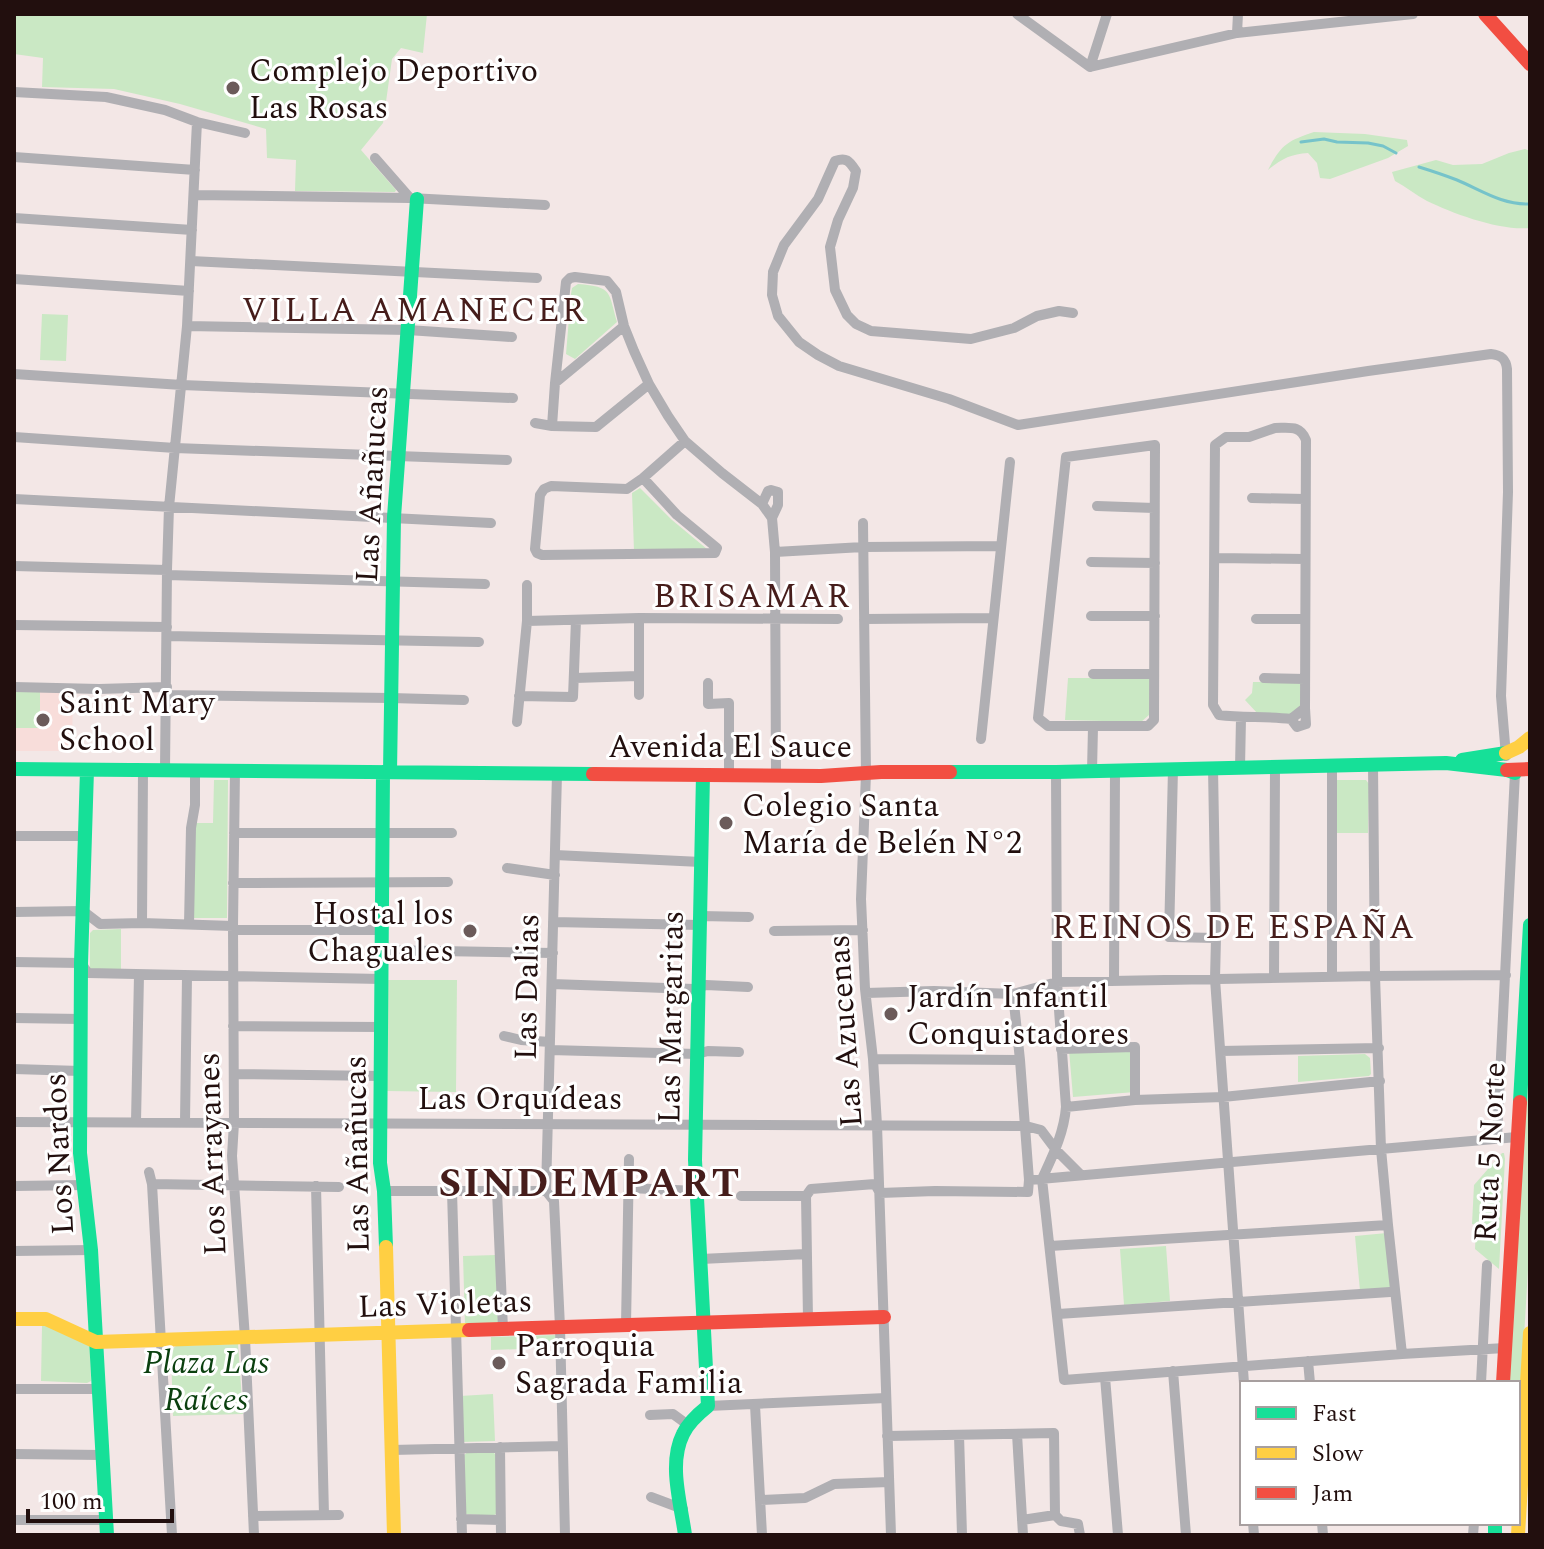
<svg xmlns="http://www.w3.org/2000/svg" width="1544" height="1549" viewBox="0 0 1544 1549" font-family="Spectral,serif">
  <style>
    .built { fill: #f8ddda }
    .green { fill: #cae8c4 }
    .lines { fill: none; stroke-linecap: round; stroke-linejoin: round }
    .stream { stroke: #76c3ca; stroke-width: 3 }
    .street { stroke: #b0afb3; stroke-width: 10 }
    .fast { stroke: #16e098; stroke-width: 14 }
    .slow { stroke: #ffcf43; stroke-width: 14 }
    .jam { stroke: #f24e42; stroke-width: 14 }
    .poi-dot { fill: #6b5b5a; stroke: #fff; stroke-width: 3 }
    .labels { text-anchor: middle; stroke-width: 6; stroke-linejoin: round; paint-order: stroke }
    .poi-label { font-size: 32px; fill: #220f0e; stroke: #fff; text-anchor: start }
    .street-label { font-size: 32px; fill: #220f0e; stroke: #fff }
    .park-label { font-size: 32px; font-style: italic; fill: #0b400f; stroke: #fff }
    .neighbourhood-label { font-size: 34px; letter-spacing: 2px; fill: #461d1b; stroke: #fff }
    .district-label { font-size: 40px; font-weight: bold; letter-spacing: 2px; fill: #461d1b; stroke: #fff }
  </style>
  <rect width="100%" height="100%" fill="#f3e7e6"/>
  <!-- built -->
  <path class="built" d="M14 690 73 693 72 748 67 751H14Z"/>
  <!-- green -->
  <path class="green" d="M14 14H427L423 53 401 48 392 59 383 123 361 150 396 190 395 192 295 191 296 160 267 158 266 129 180 104 114 89 42 87 43 58 14 54Z
    M1314 132 1365 134 1407 140 1408 146 1388 158 1330 179 1320 178 1317 163 1308 153C1291 154 1281 159 1268 170 1281 145 1287 141 1314 132Z
    M1525 149 1530 151V228C1500 231 1454 214 1427 201 1416 195 1406 187 1395 181L1392 172 1436 160 1453 165 1482 164 1509 153Z
    M578 284C613 287 608 291 617 322L575 359 566 354 571 294 572 288Z
    M42 314 68 315 66 361 40 360Z
    M640 488 672 520 707 549 634 551 632 493Z
    M1068 678H1150L1149 715 1141 722 1065 720Z
    M1253 682H1303L1302 708 1290 717 1258 714 1245 700 1252 693Z
    M15 690 40 691V728H15Z
    M214 780H228L227 918H193L194 823H213Z
    M1337 780H1366L1369 784 1368 833H1337Z
    M121 929V972L90 969V933L93 930Z
    M388 980H457L456 1092 386 1091Z
    M1530 1025V1235L1518 1440V1383H1509Z
    M1134 1049 1135 1092 1073 1097 1069 1050Z
    M1365 1054 1370 1058 1371 1074 1369 1076 1298 1082V1056Z
    M1502 1153H1504L1505 1159 1499 1269 1475 1249 1476 1225 1472 1224 1474 1185Z
    M1387 1233 1392 1288 1360 1291 1355 1236Z
    M1166 1246 1170 1301 1124 1305 1120 1249Z
    M496 1255 498 1323 465 1324 463 1256Z
    M42 1326H54L90 1346 91 1381 87 1383 41 1381Z
    M556 1335 557 1343 521 1344V1349L491 1350V1337Z
    M238 1344 243 1414 173 1416 171 1350 176 1346Z
    M493 1394 495 1441 462 1442 460 1396Z
    M468 1452H493L496 1455 497 1513 493 1516 465 1514 464 1455Z"/>
  <g class="lines">
    <!-- stream -->
    <path class="stream" d="M1301 142 1324 139 1337 142 1368 143 1383 146 1396 153
      M1419 167C1432 171 1444 175 1457 180 1481 190 1502 205 1530 204"/>
    <!-- street -->
    <path class="street" d="M1017 14 1090 67 1237 33 1413 14
      M1237 33 1238 14
      M1090 67 1107 14
      M14 92 106 97 165 110 197 122 245 133
      M14 157 195 170
      M375 158 410 198
      M194 195 410 198 545 205
      M14 218 192 230
      M191 261 537 278
      M14 279 189 291
      M1073 313 1059 311 1037 316 1014 328 971 339 871 331 856 324 847 315 835 290 830 247 838 220 853 188 856 171C849 161 847 157 835 161L818 199 784 245 773 272 772 295 778 316 799 342 818 355 839 366 949 399 1018 425 1368 371 1491 354C1501 355 1506 359 1507 369L1508 492 1501 696 1506 756
      M187 326 408 330 512 337
      M14 374 182 385 513 398
      M555 383 624 326
      M535 423 552 426 596 427 649 384
      M552 426 555 383 566 282 570 278 575 277 607 281 616 292 624 326 634 351 649 384 668 416 685 441 722 473 762 504 772 518 775 552 776 775
      M1275 428C1290 428 1300 425 1306 440L1305 708 1291 719C1267 716 1243 718 1219 715L1213 705 1215 445 1226 437H1249Z
      M14 437 175 448 507 460
      M1155 445 1154 720 1148 726H1048L1038 718 1066 457Z
      M643 478 677 515 717 548 715 553 542 555 537 553 535 549 540 495 544 489 551 486 627 489 643 478 685 441
      M1252 498 1305 499
      M14 499 491 523
      M762 504 768 491 771 490 778 492V505L772 518
      M1097 506 1154 508
      M863 523 866 774 861 899 865 989 873 1059 877 1125 891 1535
      M775 552 863 547 1001 546
      M1216 558 1305 559
      M1091 562 1155 563
      M14 566 167 570
      M167 575 485 584
      M1091 616H1155
      M639 618V695
      M864 619 993 618
      M1256 619H1305
      M527 621 639 618 838 619
      M14 625 167 627
      M167 636 479 642
      M1093 674H1154
      M575 678 638 676
      M1264 678 1305 679
      M708 683V704L729 703V775
      M14 687 99 689 167 687
      M166 695 391 698 464 700
      M519 696 573 697 576 620
      M1291 719 1297 727 1306 724 1305 708
      M517 722 527 621V585
      M981 739 1010 462
      M1373 765 1375 976 1381 1149 1388 1225 1402 1354
      M1332 766V977
      M1213 768 1216 938 1215 979 1244 1383
      M1240 768 1241 718
      M1173 769 1169 937 1216 938
      M165 770 167 570 169 507 187 326 197 122
      M235 770 233 926 234 1123 232 1156 245 1338 254 1535
      M1092 771 1093 727
      M1056 772 1057 982 1066 1107C1064 1133 1053 1155 1042 1179L1064 1380 1402 1354 1505 1348
      M557 774 546 1191 554 1201 560 1327 565 1535
      M234 833H452
      M14 836H86
      M555 855 701 862
      M507 868 555 875
      M233 883 448 882
      M14 912 83 911 100 924 142 923 233 926
      M701 916 749 917
      M553 922 700 925
      M142 923 143 770
      M189 924 191 828 195 805V770
      M233 930H382
      M774 931 863 930
      M382 950 553 953
      M14 962 81 963 88 973 382 979
      M1274 978 1275 767
      M1114 981 1115 771
      M552 984 694 989 706 985 748 987
      M866 993 934 991 1013 994 1057 982 1375 976 1506 975
      M1013 994 1020 1060 1029 1180
      M14 1018 81 1019
      M233 1026 381 1027
      M504 1036 521 1040 550 1042
      M1061 1049 1135 1047V1100
      M550 1050 697 1054 708 1051 739 1052
      M1221 1051 1379 1048
      M873 1059 1020 1060
      M14 1069 80 1071
      M234 1074 381 1076
      M1066 1107 1135 1100 1223 1097 1380 1081
      M14 1122 1026 1126 1041 1130 1056 1150 1081 1175
      M136 1122 139 975
      M185 1122 187 976
      M1497 1138 1515 773
      M149 1172 152 1184 172 1535
      M152 1184 339 1187
      M14 1186 85 1185
      M316 1186 324 1515
      M629 1188 697 1191
      M384 1191H546
      M452 1191 462 1535
      M497 1191 503 1329
      M741 1196H806L811 1189 875 1184 880 1193 935 1191 1028 1192 1029 1180 1517 1137
      M806 1196 808 1319
      M1050 1246 1388 1225
      M14 1251 91 1250
      M701 1259 807 1254
      M1058 1314 1390 1292
      M626 1325 629 1159
      M1308 1361 1310 1383
      M1173 1371 1186 1535
      M1105 1377 1118 1535
      M1481 1383 1487 1265
      M14 1389H99
      M755 1405 762 1535
      M708 1406 886 1398
      M650 1415 673 1414 688 1425
      M1017 1434 1023 1535
      M959 1435 962 1535
      M887 1436 1054 1433 1055 1515
      M500 1447 501 1535
      M392 1450 562 1446
      M14 1454 102 1455
      M651 1497 683 1509
      M760 1500 805 1498 834 1484 889 1482
      M253 1516 339 1515
      M461 1519 500 1520
      M14 1520H106
      M1022 1520 1055 1515 1061 1521 1078 1524 1080 1535
      M1253 1523 1254 1535
      M1322 1523 1323 1535
      M1473 1535 1474 1523"/>
    <!-- fast -->
    <path class="fast" d="M1462 760 1506 753
      M14 769 593 774
      M87 770 81 963 80 1153 91 1250 107 1535
      M383 772 380 1163 384 1191 386 1247
      M390 772 394 517 417 199
      M950 772H1056L1446 763 1507 770 1515 773
      M1520 1102 1530 925
      M1495 1523V1535
      M685 1535C681 1504 668 1464 683 1434 688 1423 698 1414 708 1406L695 1160 703 775"/>
    <!-- slow -->
    <path class="slow" d="M1506 753 1519 747 1530 738
      M386 1247 394 1535
      M14 1319H46L96 1342 469 1330
      M1518 1535 1530 1333"/>
    <!-- jam -->
    <path class="jam" d="M1485 14 1530 64
      M1507 770 1530 769
      M593 774 821 776 881 772H950
      M469 1330 884 1317
      M1503 1383 1520 1102"/>
  </g>
  <!-- markers -->
  <g class="poi-dot">
    <circle cx="233" cy="88" r="8"/>
    <circle cx="43" cy="720" r="8"/>
    <circle cx="726" cy="823" r="8"/>
    <circle cx="470" cy="931" r="8"/>
    <circle cx="891" cy="1014" r="8"/>
    <circle cx="499" cy="1363" r="8"/>
  </g>
  <g class="labels">
    <!-- poi labels -->
    <g class="poi-label">
      <text x="249" y="81">Complejo Deportivo<tspan x="249" dy="37">Las Rosas</tspan></text>
      <text x="59" y="713">Saint Mary<tspan x="59" dy="37">School</tspan></text>
      <text x="742" y="816">Colegio Santa<tspan x="742" dy="37">María de Belén N°2</tspan></text>
      <text x="454" y="924" text-anchor="end">Hostal los<tspan x="454" dy="37">Chaguales</tspan></text>
      <text x="907" y="1007">Jardín Infantil<tspan x="907" dy="37">Conquistadores</tspan></text>
      <text x="515" y="1356">Parroquia<tspan x="515" dy="37">Sagrada Familia</tspan></text>
    </g>
    <!-- street labels -->
    <g class="street-label">
      <text transform="translate(371 484) rotate(-87)" y="11">Las Añañucas</text>
      <text x="730" y="757">Avenida El Sauce</text>
      <text transform="translate(526 987) rotate(-89)" y="11">Las Dalias</text>
      <text transform="translate(670 1017) rotate(-89)" y="11">Las Margaritas</text>
      <text transform="translate(844 1031) rotate(-94)" y="11">Las Azucenas</text>
      <text x="520" y="1109">Las Orquídeas</text>
      <text transform="translate(1489 1152) rotate(-87)" y="11">Ruta 5 Norte</text>
      <text transform="translate(58 1154) rotate(-93)" y="11">Los Nardos</text>
      <text transform="translate(211 1154) rotate(-92)" y="11">Los Arrayanes</text>
      <text transform="translate(356 1154) rotate(-91)" y="11">Las Añañucas</text>
      <text transform="translate(445 1303) rotate(-2)" y="11">Las Violetas</text>
    </g>
    <!-- park labels -->
    <g class="park-label">
      <text x="206" y="1373">Plaza Las<tspan x="206" dy="37">Raíces</tspan></text>
    </g>
    <!-- neighbourhood labels -->
    <g class="neighbourhood-label">
      <text x="414" y="321">VILLA AMANECER</text>
      <text x="752" y="607">BRISAMAR</text>
      <text x="1234" y="938">REINOS DE ESPAÑA</text>
    </g>
    <!-- district labels -->
    <g class="district-label">
      <text x="590" y="1196">SINDEMPART</text>
    </g>
  </g>
  <!-- border -->
  <rect width="1544" height="1549" fill="none" stroke="#220f0e" stroke-width="32"/>
  <!-- legend -->
  <rect x="1240" y="1381" width="280" height="144" fill="#ffffff" stroke="#a79f9f" stroke-width="2"/>
  <rect x="1256" y="1407" width="40" height="12" fill="#16e098" stroke="#a79f9f" stroke-width="2"/>
  <text x="1312" y="1421" font-size="24" fill="#220f0e">Fast</text>
  <rect x="1256" y="1447" width="40" height="12" fill="#ffcf43" stroke="#a79f9f" stroke-width="2"/>
  <text x="1312" y="1461" font-size="24" fill="#220f0e">Slow</text>
  <rect x="1256" y="1487" width="40" height="12" fill="#f24e42" stroke="#a79f9f" stroke-width="2"/>
  <text x="1312" y="1501" font-size="24" fill="#220f0e">Jam</text>
  <!-- scale -->
  <path d="M28 1509v12h144v-12" fill="none" stroke="#220f0e" stroke-width="4"/>
  <text x="40" y="1509" font-size="24" fill="#220f0e" stroke="#ffffff" stroke-width="6" paint-order="stroke">100 m</text>
</svg>
